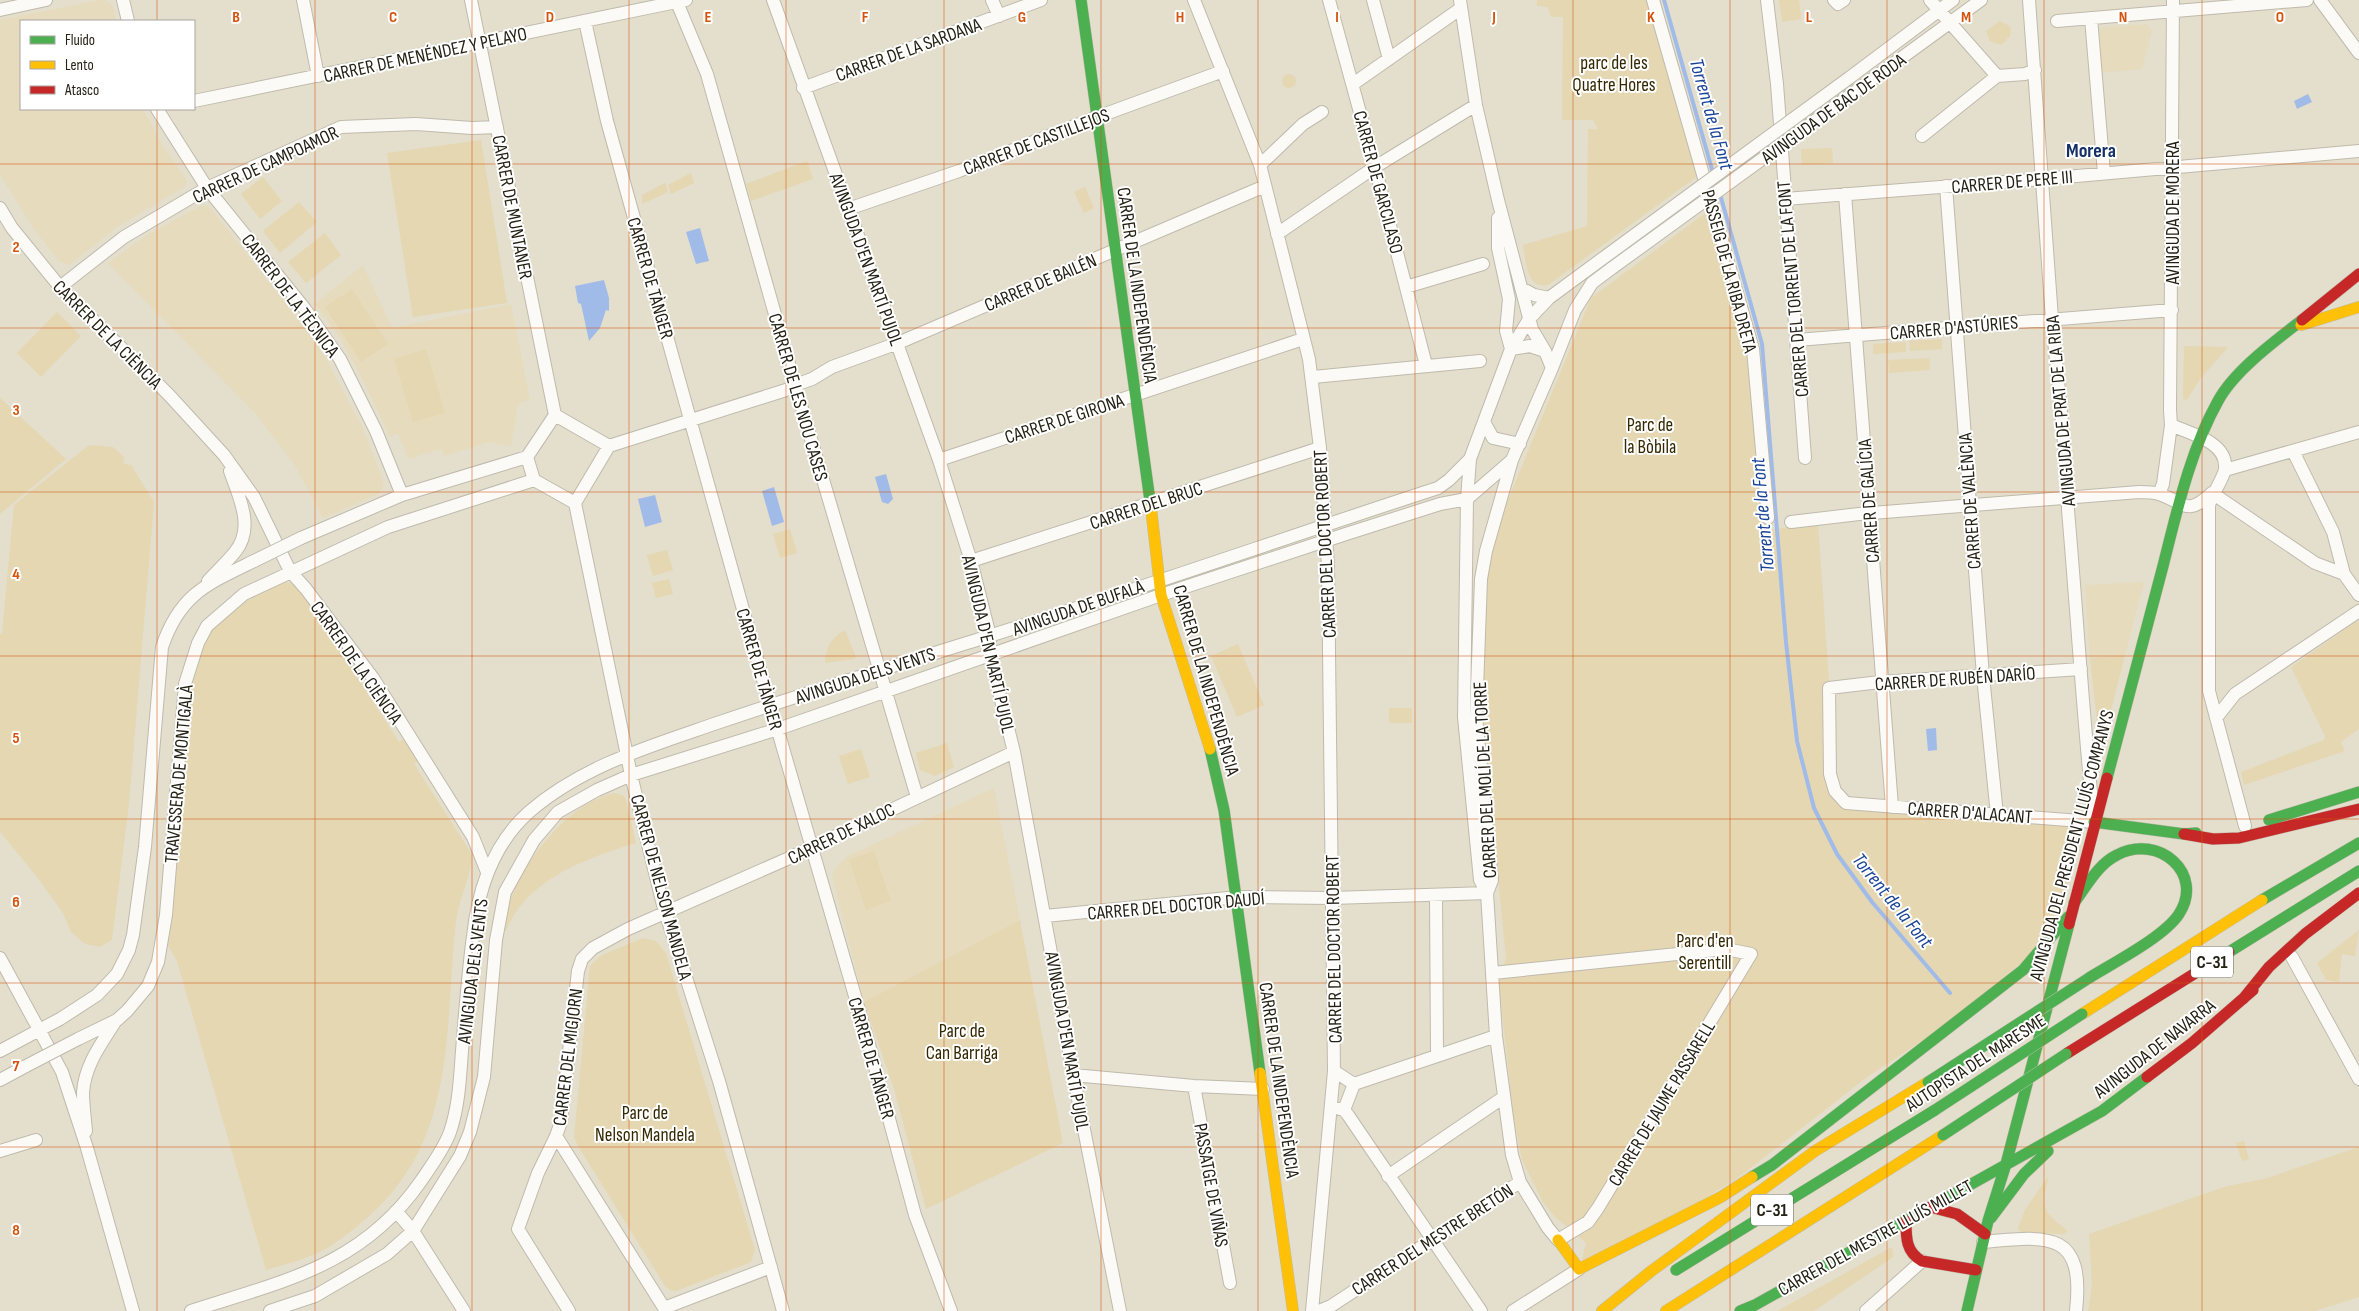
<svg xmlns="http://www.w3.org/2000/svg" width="2359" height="1311" viewBox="0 0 2359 1311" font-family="'Sofia Sans Condensed',sans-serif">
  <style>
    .built { fill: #e6dbbd }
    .green { fill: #e4d7b2 }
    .water { fill: #a1bbe9 }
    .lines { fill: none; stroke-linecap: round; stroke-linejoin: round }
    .stream { stroke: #a1bbe9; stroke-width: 4 }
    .street-casing { stroke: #bfbaac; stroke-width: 14 }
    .fast-casing { stroke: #bfbaac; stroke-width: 12 }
    .slow-casing { stroke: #bfbaac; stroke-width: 12 }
    .jam-casing { stroke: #bfbaac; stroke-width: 12 }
    .street { stroke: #fbfaf7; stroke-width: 12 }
    .fast { stroke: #4caf50; stroke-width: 11 }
    .slow { stroke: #ffc107; stroke-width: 11 }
    .jam { stroke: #c62828; stroke-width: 11 }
    .street-bridge-casing { stroke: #bfbaac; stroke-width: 14; stroke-linecap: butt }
    .fast-bridge-casing { stroke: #c2beb5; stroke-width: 12; stroke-linecap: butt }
    .street-bridge { stroke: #fbfaf7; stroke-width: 12 }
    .fast-bridge { stroke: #4caf50; stroke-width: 11 }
    .grid { fill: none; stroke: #d4530d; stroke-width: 1; stroke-opacity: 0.55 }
    .labels { text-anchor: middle; stroke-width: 4; stroke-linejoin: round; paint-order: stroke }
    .shield { fill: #fff; stroke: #66645b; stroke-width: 1 }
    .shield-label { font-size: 18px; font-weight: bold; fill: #252115 }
    .street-label { font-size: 19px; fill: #252115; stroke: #fff }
    .park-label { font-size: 19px; fill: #342700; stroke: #fff }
    .water-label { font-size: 20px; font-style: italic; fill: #184397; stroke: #fff }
    .neighbourhood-label { font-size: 20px; font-weight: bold; fill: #143066; stroke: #fff }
    .grid-label { font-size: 16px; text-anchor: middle; font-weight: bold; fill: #d4530d; stroke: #fff; stroke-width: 4; stroke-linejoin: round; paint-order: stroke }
  </style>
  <rect width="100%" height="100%" fill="#e4decc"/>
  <!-- built -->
  <path class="built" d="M100 0H105L113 7 116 21H21V109H143L161 143 187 181 184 187 117 227 69 265 59 261 34 229 0 175V20Z
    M2146 24 2152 30 2142 69 2100 73 2096 28Z
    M200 206H207L212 210 307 330 326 359 362 427 383 481V488L378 494 323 518 294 464 256 414 108 263 144 237Z
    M363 265 392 328 511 304 530 400 518 403 511 446 488 442 444 456 442 449 408 459 398 434 390 437 361 376 339 336 315 304Z
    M2144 582 2125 655 2090 658 2085 585Z
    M994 788 1020 920 864 1002 832 875 835 868 846 857Z"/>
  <!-- green -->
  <path class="green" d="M1537 0H1648L1699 175 1548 285C1526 289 1526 261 1523 245L1587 226 1588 129H1598L1593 120H1562L1563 17H1551L1548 7 1537 6Z
    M1779 0H1799L1801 19 1782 22Z
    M2000 21 2011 27 2010 36 2001 45 1990 41 1986 31Z
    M1282 81a7 7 0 1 1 14 0a7 7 0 1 1-14 0Z
    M481 140 507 303 413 317 387 153Z
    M1832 148 1833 163 1802 165 1801 149Z
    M807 161 813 179 751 201 746 184Z
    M691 173 694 183 671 194 668 185Z
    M263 177 282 201 260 219 241 194Z
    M665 183 668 192 642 204V195Z
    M1085 187 1094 208 1084 213 1074 192Z
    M299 202 317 222 280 253 263 231Z
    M1708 211 1747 344 1752 373 1763 531 1818 523 1829 681 1823 686 1826 720 1822 730 1824 771 1835 799 2082 827V830L2066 893 2049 940 1943 1027 1867 1077 1738 1178 1667 1221 1582 1260 1586 1243 1554 1216 1543 1202 1522 1160 1513 1114 1499 983 1506 958 1482 717 1484 592 1489 557 1501 517 1591 298Z
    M325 233 341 255 306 283 288 262Z
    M352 289 388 344 361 362 325 307Z
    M57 312 81 336 41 377 17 353Z
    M1942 339V349L1910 351 1909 341Z
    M1906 342V352L1873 354V344Z
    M2184 346 2228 347 2200 379 2187 400 2183 399Z
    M426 349 445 413 413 422 394 359Z
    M1929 358 1930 370 1889 373 1888 360Z
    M0 398 66 459 0 514Z
    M89 445 113 447 124 457 123 464 131 465 154 502 129 804 112 940 100 947 85 944 71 932 63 913 34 873 0 832V634L2 633 14 505Z
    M790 529 797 553 780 558 773 534Z
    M667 550 673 570 653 576 647 555Z
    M669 579 673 594 656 598 652 583Z
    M284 582 295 584 342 644 338 647 399 742 404 739 418 761 414 764 471 853 472 859C469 880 459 900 456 921 444 1029 458 1137 369 1216 353 1230 333 1247 313 1255 298 1261 282 1265 266 1270L177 961 168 945C172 897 176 849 180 801 184 756 184 664 212 630 231 606 259 595 284 582Z
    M2357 621 2359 622V729L2341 742 2345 751 2244 785 2241 772 2324 740 2325 736 2291 667Z
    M845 630 856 657 854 659 825 663C825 648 832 637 845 630Z
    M1238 644 1264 705 1237 717 1211 656Z
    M2125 655 2101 749H2100L2090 658Z
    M1389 708H1412V723H1389Z
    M947 743 954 767 935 776 920 770 916 753Z
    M861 749 870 777 848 784 839 756Z
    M616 793 624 796 626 800 636 843C587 858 526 879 506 931L504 930C505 881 566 800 616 793Z
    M874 851 891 901 866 910 849 860Z
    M1020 920 1063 1143 926 1209 894 1089 864 1002Z
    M2359 930 2355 956 2342 954 2339 982 2326 980 2317 963Z
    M643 938 656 941 666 953 755 1250 751 1262 676 1291 670 1290 665 1286 578 1146 574 1137 590 966 600 956Z
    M2244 1141 2249 1159 2242 1161 2236 1143Z
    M2359 1147V1297L2315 1311H2088L2092 1285 2089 1234 2227 1186 2264 1179Z
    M2049 1175C2042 1205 2039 1209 2067 1230V1232L2063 1234 2020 1232 2018 1228 2025 1210Z
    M1892 1247 1893 1257 1814 1311H1777Z"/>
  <!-- water -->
  <path class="water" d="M2308 94 2312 102 2297 109 2294 101Z
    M700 228 709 261 696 264 686 232Z
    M604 280 609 298V311L606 310 600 328 589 341 581 304 578 303 575 286Z
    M886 474 893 499 888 504 882 502 875 477Z
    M774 487 784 522 772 526 762 491Z
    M655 495 662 522 645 527 638 499Z
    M1936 728 1937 750 1928 751 1926 729Z"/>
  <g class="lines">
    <!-- stream -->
    <path class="stream" d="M1664 0 1713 173
      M1720 194 1762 344 1786 642 1797 741 1814 808 1837 854 1872 902 1950 993"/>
    <!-- street casing -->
    <g class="street-casing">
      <path id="street" d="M123 0 128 21
        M303 0 318 76
        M471 0 555 415
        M676 0 707 74 795 385 917 797
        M773 0 939 460 971 561 990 636V656L1014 752 1077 1094 1120 1311
        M992 0 999 16
        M1194 0 1260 165 1309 359 1320 448 1328 566 1334 1071 1312 1311
        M1329 0 1375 167 1426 365
        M1373 0 1389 59
        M1460 0 1476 105 1498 200 1532 329 1545 351 1552 368
        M1653 0 1753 349 1768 518
        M1767 0 1777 84 1805 458
        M1834 0 1838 4 1844 0
        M1930 0 1997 76 2025 74 2035 70
        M2029 0 2052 319 2068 485V510C2077 614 2083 718 2094 822L1846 803 1835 791 1830 774 1829 688 1880 682 2081 669
        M2173 0 2170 410 2171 425C2191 434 2228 442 2225 469 2224 477 2212 495 2209 505V691L2245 826
        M2320 0 2359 53
        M0 10 46 0
        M2091 18 2104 173
        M585 21 607 121 749 631 868 1041 915 1215 951 1311
        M2057 21 2307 0
        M1849 78 1953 0
        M1353 84 1460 9
        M803 88 1041 0
        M1856 91 1981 0
        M194 101 686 0
        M157 109 207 188 305 309 340 359 376 431 402 495
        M1922 136 1997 76
        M1260 165 1303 124 1322 112
        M1946 186 1983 676 1997 815
        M1845 194 1892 807
        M1785 199 2043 179 2359 151
        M0 208 12 228 60 287 169 395 224 455 254 497 290 571 306 589 373 678 473 837 487 872
        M848 209 959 171 1097 117 1223 71
        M1498 218V248L1509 299 1506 331 1511 349
        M1277 234 1375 167 1476 105
        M60 287 124 237 207 188 341 127 416 124 472 128 497 127
        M1406 287 1483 264
        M1521 288 1534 295 1549 298
        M1797 340 2172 310
        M1511 349 1530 346 1545 351
        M1313 377 1480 361
        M1484 422 1493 438 1520 444
        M609 446 786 390 795 385 812 379 832 367 898 343 1265 186
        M2293 451 2333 532 2344 574 2359 595
        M939 460 1303 339
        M2225 470 2359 432
        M2212 493 2315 563 2344 574
        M2159 494 2163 484 2171 425
        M575 503 631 775 663 905 719 1081 783 1311
        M575 503 534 480 527 457 555 415 609 446
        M575 503 609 446
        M1791 522 1859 514 2139 492C2146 492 2153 492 2159 494 2186 503 2186 517 2212 493
        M301 538 402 495 527 457
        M971 561 1320 448
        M208 581C217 571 227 562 235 552 255 528 239 497 230 471
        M2216 718 2235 694 2359 611
        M1487 893 1480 880 1464 717 1467 499 1470 459 1511 349 1529 319 1549 298 1606 256
        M1436 895 1437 1056
        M1045 916 1238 897 1332 898 1487 893
        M2292 957 2359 1079
        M0 958 62 1072 87 1148 133 1311
        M1493 973 1726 949 1751 954 1598 1208 1588 1222 1558 1240 1548 1228 1520 1182 1512 1155 1496 1036 1487 893 1492 880 1476 717 1481 579 1486 551 1512 460 1552 368 1575 310 1592 283 1612 268
        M78 1039 117 1020 127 1011 148 986 158 962 166 915 185 684 198 643 207 626 244 594 388 527 534 480
        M0 1051 60 1019 97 995 117 974 129 950 133 935 145 847 162 647C180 594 207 584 254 561
        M1334 1071 1354 1084 1496 1036
        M1073 1075 1194 1086 1263 1089
        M0 1080 26 1066
        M1194 1086 1230 1283
        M1331 1107 1344 1110 1348 1115 1481 1311
        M1344 1110 1354 1084
        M86 1131C85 1119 83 1105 83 1092 85 1065 101 1044 115 1022
        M556 1136 538 1173 518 1229 569 1311
        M0 1151 36 1140
        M1388 1176 1504 1097
        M396 1211 413 1231 464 1311
        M1983 1242C2048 1236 2085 1230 2076 1311
        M664 1308 771 1267
        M191 1311C283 1281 362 1266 421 1181 431 1166 444 1149 450 1132 459 1106 460 1077 462 1051 465 1012 468 974 473 936 478 890 493 844 529 812 583 765 654 745 720 722 808 692 897 665 986 637 1137 590 1287 537 1438 488L1449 480 1470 459
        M270 1311 315 1296 387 1254 413 1231 460 1156 470 1132 484 1077 496 940 505 892 534 840 558 812 597 790 631 775 778 729 1161 595 1346 534 1440 504 1467 499 1512 460
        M666 1311 556 1136 561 1122 578 971 582 959 593 948 628 929 787 859 1014 752
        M1319 1311 1331 1306 1520 1182
        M1513 1311 1579 1269
        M1866 1311 1922 1261"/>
    </g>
    <!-- fast casing -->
    <g class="fast-casing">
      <path id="fast" d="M1081 0 1151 508
        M1210 749 1224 810 1260 1073
        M2107 778C2126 707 2144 637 2163 566 2177 511 2190 451 2218 401 2234 371 2275 341 2302 320
        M2269 820 2359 792
        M2094 822 2184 834 2196 833
        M2262 900 2359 843
        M2074 903C2086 887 2098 864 2117 855 2159 833 2205 874 2179 914 2164 937 2113 963 2089 978
        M2229 952 2359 871
        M1752 1177 1772 1165 2023 970 2068 917
        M1991 1218 2024 1174 2048 1151
        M1676 1270 1935 1110
        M1746 1310 2102 1111 2147 1077
        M1740 1311 1757 1304
        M1967 1311 1988 1221 2006 1164 2069 924"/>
    </g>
    <!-- slow casing -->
    <g class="slow-casing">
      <path id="slow" d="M2301 325 2359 307
        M1151 508 1161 595 1210 749
        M2082 1014 2262 900
        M1260 1073 1293 1311
        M1558 1240 1579 1269 1721 1197 1752 1177
        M1602 1311 1650 1272 1815 1151 1928 1082
        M1666 1311 1943 1135"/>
    </g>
    <!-- jam casing -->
    <g class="jam-casing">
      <path id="jam" d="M2302 320 2359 274
        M2184 834 2213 839 2239 838 2359 809
        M2069 924 2107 778
        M2243 999 2269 967 2305 934 2359 893
        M2066 1054 2229 952
        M2147 1077 2192 1043 2253 990
        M1930 1207 1957 1214 1985 1234
        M1906 1221C1906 1238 1906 1252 1922 1261L1976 1270"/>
    </g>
    <!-- street -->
    <use href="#street" class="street"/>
    <!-- fast -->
    <use href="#fast" class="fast"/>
    <!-- slow -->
    <use href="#slow" class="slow"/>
    <!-- jam -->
    <use href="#jam" class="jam"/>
    <!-- street-bridge casing -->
    <g class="street-bridge-casing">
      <path id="street-bridge" d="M1606 256 1849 78
        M1612 268 1856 91
        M254 561 301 538
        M26 1066 78 1039"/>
    </g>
    <!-- fast-bridge casing -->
    <g class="fast-bridge-casing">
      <path id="fast-bridge" d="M1928 1082 2089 978
        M1935 1110 2082 1014
        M1943 1135 2066 1054"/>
    </g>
    <!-- street-bridge -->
    <use href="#street-bridge" class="street-bridge"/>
    <!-- fast-bridge -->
    <use href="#fast-bridge" class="fast-bridge"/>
  </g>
  <!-- grid -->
  <path class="grid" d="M157 0V21M315 0V1311M472 0V1311M629 0V1311M786 0V1311M944 0V1311M1101 0V1311M1258 0V1311M1415 0V1311M1573 0V1311M1730 0V1311M1887 0V1311M2044 0V1311M2202 0V1311M157 109V1311M0 164H2359M0 328H2359M0 492H2359M0 656H2359M0 819H2359M0 983H2359M0 1147H2359"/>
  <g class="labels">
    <!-- shield labels -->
    <g class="shield">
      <rect x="2191" y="946.5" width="42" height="31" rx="4"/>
      <rect x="1751" y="1194.5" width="42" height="31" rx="4"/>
    </g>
    <g class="shield-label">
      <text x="2212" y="968">C-31</text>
      <text x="1772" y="1216">C-31</text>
    </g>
    <!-- street labels -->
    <g class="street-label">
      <text transform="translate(908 49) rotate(-20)" y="7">CARRER DE LA SARDANA</text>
      <text transform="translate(425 54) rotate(-12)" y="7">CARRER DE MENÉNDEZ Y PELAYO</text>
      <text transform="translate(1833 108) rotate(-36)" y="7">AVINGUDA DE BAC DE RODA</text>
      <text transform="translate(1036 141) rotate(-21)" y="7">CARRER DE CASTILLEJOS</text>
      <text transform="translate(265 164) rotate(-25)" y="7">CARRER DE CAMPOAMOR</text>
      <text transform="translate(2012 181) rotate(-5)" y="7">CARRER DE PERE III</text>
      <text transform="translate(1379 182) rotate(75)" y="7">CARRER DE GARCILASO</text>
      <text transform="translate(513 207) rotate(79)" y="7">CARRER DE MUNTANER</text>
      <text transform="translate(2172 213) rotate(-90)" y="7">AVINGUDA DE MORERA</text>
      <text transform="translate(867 259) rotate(70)" y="7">AVINGUDA D'EN MARTÍ PUJOL</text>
      <text transform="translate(1730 271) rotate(75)" y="7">PASSEIG DE LA RIBA DRETA</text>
      <text transform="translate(651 278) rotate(74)" y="7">CARRER DE TÀNGER</text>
      <text transform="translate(1040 282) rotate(-23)" y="7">CARRER DE BAILÉN</text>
      <text transform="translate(1138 285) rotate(82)" y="7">CARRER DE LA INDEPENDÈNCIA</text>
      <text transform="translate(1792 289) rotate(-95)" y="7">CARRER DEL TORRENT DE LA FONT</text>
      <text transform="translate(291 295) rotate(53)" y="7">CARRER DE LA TÈCNICA</text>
      <text transform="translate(1954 327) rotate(-5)" y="7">CARRER D'ASTÚRIES</text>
      <text transform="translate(108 334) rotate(45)" y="7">CARRER DE LA CIÈNCIA</text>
      <text transform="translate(799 397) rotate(74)" y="7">CARRER DE LES NOU CASES</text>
      <text transform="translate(2060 411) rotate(-95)" y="7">AVINGUDA DE PRAT DE LA RIBA</text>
      <text transform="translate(1064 418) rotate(-18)" y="7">CARRER DE GIRONA</text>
      <text transform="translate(1868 501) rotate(-94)" y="7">CARRER DE GALÍCIA</text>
      <text transform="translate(1969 501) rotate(-94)" y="7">CARRER DE VALÈNCIA</text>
      <text transform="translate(1146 505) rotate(-18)" y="7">CARRER DEL BRUC</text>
      <text transform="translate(1324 544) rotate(-93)" y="7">CARRER DEL DOCTOR ROBERT</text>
      <text transform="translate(1078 607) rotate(-19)" y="7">AVINGUDA DE BUFALÀ</text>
      <text transform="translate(989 644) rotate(77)" y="7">AVINGUDA D'EN MARTÍ PUJOL</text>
      <text transform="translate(357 662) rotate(55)" y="7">CARRER DE LA CIÈNCIA</text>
      <text transform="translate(760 669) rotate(74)" y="7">CARRER DE TÀNGER</text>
      <text transform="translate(865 675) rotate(-18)" y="7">AVINGUDA DELS VENTS</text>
      <text transform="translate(1955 678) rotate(-4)" y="7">CARRER DE RUBÉN DARÍO</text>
      <text transform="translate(1207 680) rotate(74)" y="7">CARRER DE LA INDEPENDÈNCIA</text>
      <text transform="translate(178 774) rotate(-85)" y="7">TRAVESSERA DE MONTIGALÀ</text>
      <text transform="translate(1484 780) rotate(-93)" y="7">CARRER DEL MOLÍ DE LA TORRE</text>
      <text transform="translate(1970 812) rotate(4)" y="7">CARRER D'ALACANT</text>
      <text transform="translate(841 833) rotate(-26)" y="7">CARRER DE XALOC</text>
      <text transform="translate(2071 845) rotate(-75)" y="7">AVINGUDA DEL PRESIDENT LLUÍS COMPANYS</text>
      <text transform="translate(662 887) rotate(75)" y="7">CARRER DE NELSON MANDELA</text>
      <text transform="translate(1176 905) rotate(-5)" y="7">CARRER DEL DOCTOR DAUDÍ</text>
      <text transform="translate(1333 949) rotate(-91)" y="7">CARRER DEL DOCTOR ROBERT</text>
      <text transform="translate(472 971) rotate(-83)" y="7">AVINGUDA DELS VENTS</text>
      <text transform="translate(1068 1041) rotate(80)" y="7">AVINGUDA D'EN MARTÍ PUJOL</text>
      <text transform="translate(2154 1048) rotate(-38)" y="7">AVINGUDA DE NAVARRA</text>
      <text transform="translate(567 1057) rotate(-83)" y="7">CARRER DEL MIGJORN</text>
      <text transform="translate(872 1058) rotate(74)" y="7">CARRER DE TÀNGER</text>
      <text transform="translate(1975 1062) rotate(-33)" y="7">AUTOPISTA DEL MARESME</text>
      <text transform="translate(1280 1080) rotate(82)" y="7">CARRER DE LA INDEPENDÈNCIA</text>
      <text transform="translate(1661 1103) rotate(-59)" y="7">CARRER DE JAUME PASSARELL</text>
      <text transform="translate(1212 1185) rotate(80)" y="7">PASSATGE DE VIÑAS</text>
      <text transform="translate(1875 1237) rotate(-29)" y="7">CARRER DEL MESTRE LLUÍS MILLET</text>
      <text transform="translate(1432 1239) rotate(-33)" y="7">CARRER DEL MESTRE BRETÓN</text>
    </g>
    <!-- park labels -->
    <g class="park-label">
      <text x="1614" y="69">parc de les<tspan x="1614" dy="22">Quatre Hores</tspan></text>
      <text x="1650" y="431">Parc de<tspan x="1650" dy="22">la Bòbila</tspan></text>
      <text x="1705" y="947">Parc d'en<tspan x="1705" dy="22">Serentill</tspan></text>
      <text x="962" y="1037">Parc de<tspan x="962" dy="22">Can Barriga</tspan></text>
      <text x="645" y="1119">Parc de<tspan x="645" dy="22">Nelson Mandela</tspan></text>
    </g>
    <!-- water labels -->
    <g class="water-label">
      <text transform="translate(1712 114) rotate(74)" y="7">Torrent de la Font</text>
      <text transform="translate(1762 515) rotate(-95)" y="7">Torrent de la Font</text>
      <text transform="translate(1893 900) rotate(51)" y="7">Torrent de la Font</text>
    </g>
    <!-- neighbourhood labels -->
    <g class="neighbourhood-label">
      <text x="2091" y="157">Morera</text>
    </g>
  </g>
  <g class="grid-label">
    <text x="236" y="22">B</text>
    <text x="393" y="22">C</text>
    <text x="550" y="22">D</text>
    <text x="708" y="22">E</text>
    <text x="865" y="22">F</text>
    <text x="1022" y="22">G</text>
    <text x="1180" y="22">H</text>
    <text x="1337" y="22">I</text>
    <text x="1494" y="22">J</text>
    <text x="1651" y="22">K</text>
    <text x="1809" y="22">L</text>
    <text x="1966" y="22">M</text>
    <text x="2123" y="22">N</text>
    <text x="2280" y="22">O</text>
    <text x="16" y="252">2</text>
    <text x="16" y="415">3</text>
    <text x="16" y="579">4</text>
    <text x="16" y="743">5</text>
    <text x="16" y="907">6</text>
    <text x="16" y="1071">7</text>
    <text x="16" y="1235">8</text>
  </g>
  <!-- legend -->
  <rect x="20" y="20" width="175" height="90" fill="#ffffff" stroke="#a8a6a1"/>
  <rect x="30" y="36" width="25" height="8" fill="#4caf50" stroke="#a8a6a1"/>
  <text x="65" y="45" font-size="15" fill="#252115">Fluido</text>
  <rect x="30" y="61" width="25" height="8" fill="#ffc107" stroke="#a8a6a1"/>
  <text x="65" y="70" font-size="15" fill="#252115">Lento</text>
  <rect x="30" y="86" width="25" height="8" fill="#c62828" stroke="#a8a6a1"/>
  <text x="65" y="95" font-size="15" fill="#252115">Atasco</text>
</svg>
